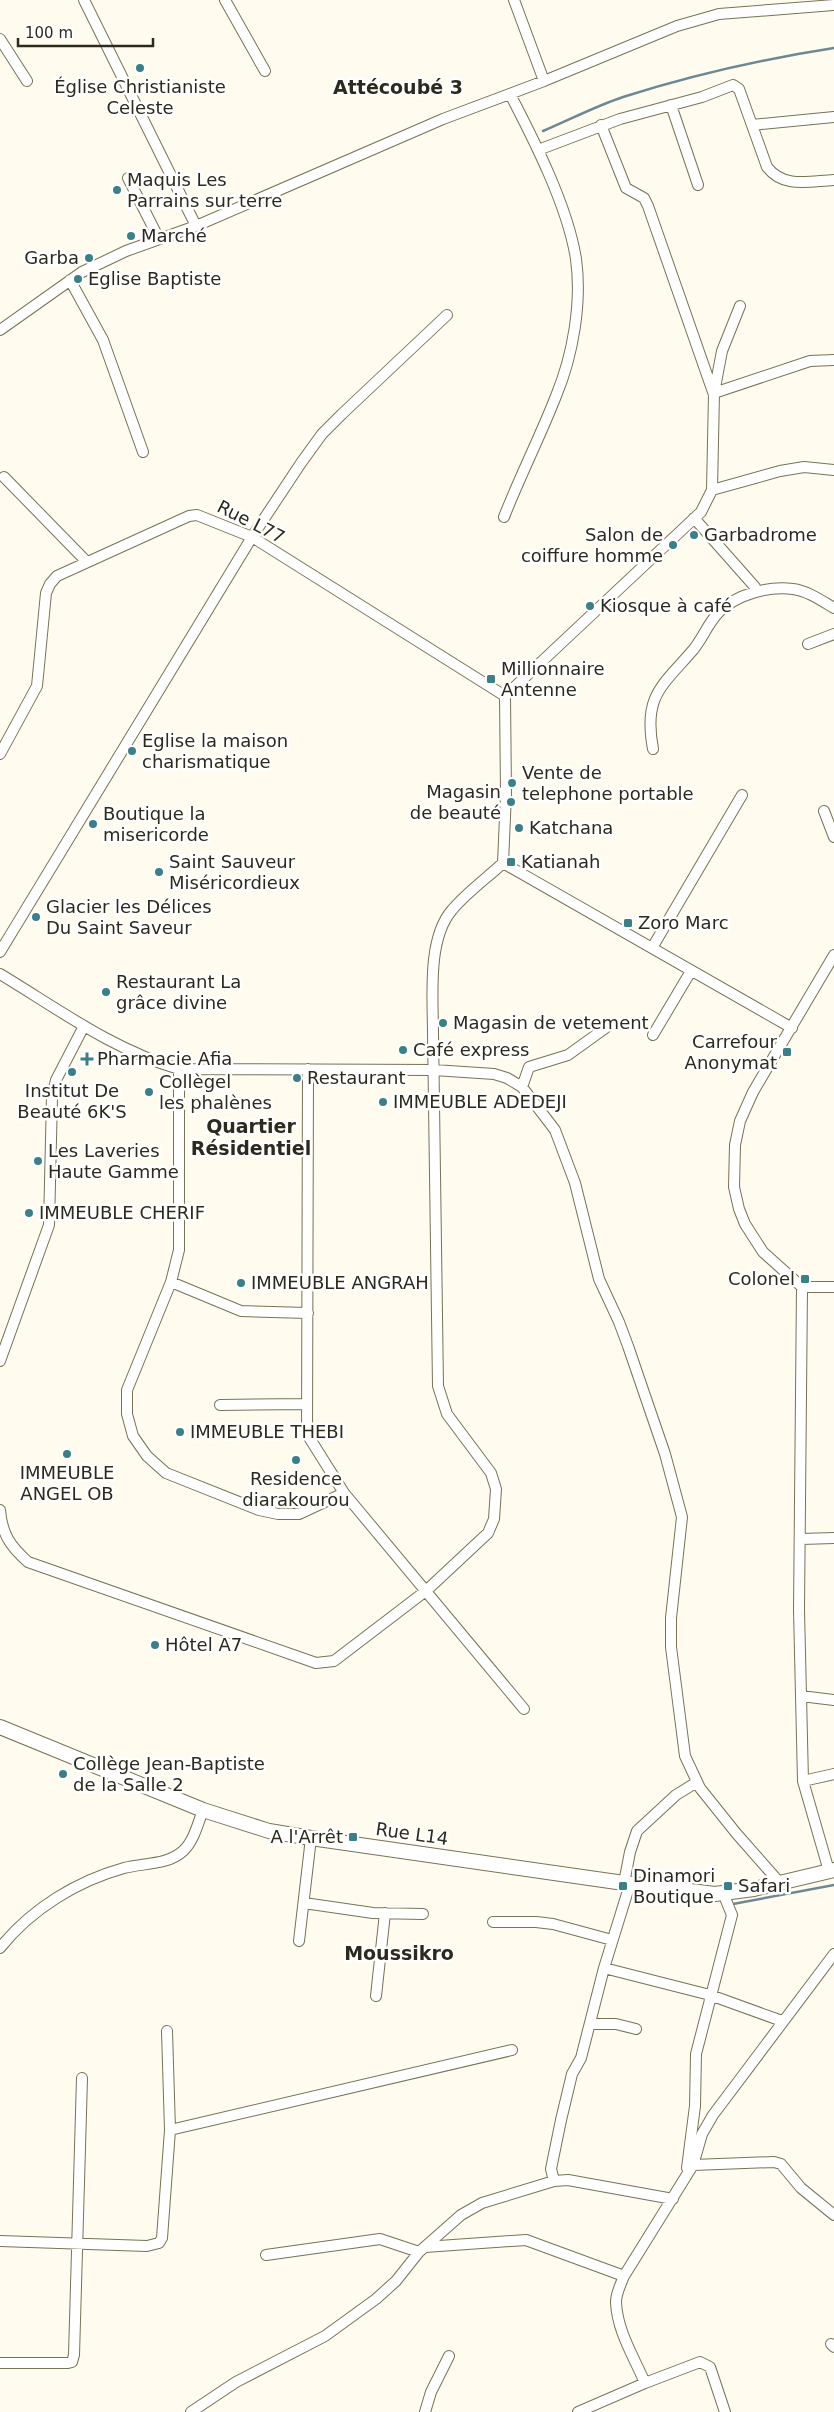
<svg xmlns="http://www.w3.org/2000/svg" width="834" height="2412" viewBox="0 0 834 2412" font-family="'DejaVu Sans',sans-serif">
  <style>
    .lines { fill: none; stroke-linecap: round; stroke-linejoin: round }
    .stream { stroke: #6d8895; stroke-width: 2.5 }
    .street-casing { stroke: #797256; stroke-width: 12 }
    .secondary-casing { stroke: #797256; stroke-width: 16 }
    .street { stroke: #fff; stroke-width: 10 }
    .secondary { stroke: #fff; stroke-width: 14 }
    .poi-dot { fill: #398089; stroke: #fff; stroke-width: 2 }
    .labels { text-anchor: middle; stroke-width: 5; stroke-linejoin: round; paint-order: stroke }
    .poi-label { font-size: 18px; fill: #2c291d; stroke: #fff; text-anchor: start }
    .street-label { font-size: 18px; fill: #2c291d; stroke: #fff }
    .neighbourhood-label { font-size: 19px; font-weight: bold; fill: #2c291d; stroke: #fff }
  </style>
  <rect width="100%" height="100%" fill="#fffcef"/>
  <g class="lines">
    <!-- stream -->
    <path class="stream" d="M543 131C569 120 596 106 623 97 692 75 763 59 834 48
      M733 1904 834 1885"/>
    <!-- street casing -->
    <g class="street-casing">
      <path id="street" d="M84 0 196 226
        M225 0 265 71
        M514 0 544 81
        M0 39 27 81
        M671 105 698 185
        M601 125 626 188 644 198 648 206 713 392
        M752 125 834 117
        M538 150 620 119 702 97 733 85 739 89 767 167C784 189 810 181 834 180
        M128 178 159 239
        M70 280 103 340 143 452
        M0 330 82 272 126 251 196 226 443 119 544 81 677 26 719 14 834 5
        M714 393 810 361 834 360
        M4 477 86 561
        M712 490 780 471 804 467 834 470
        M504 517C520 476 540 437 556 396 573 355 582 303 576 259 568 207 534 140 510 94
        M694 518 755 587V591
        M808 644 834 634
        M653 749C643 696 662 686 693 650 703 638 708 623 719 612 737 594 768 586 793 589 808 591 822 601 834 608
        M0 754 37 686 46 593 50 584 57 576 189 516 197 515 252 537 505 696
        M824 811 834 837
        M503 863 792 1028
        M652 948 742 795
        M0 952 252 537 301 463 322 434 342 414 447 315
        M834 955 753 1092 740 1121 735 1145 734 1187 739 1209 745 1224 763 1252 802 1287H834
        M0 974C58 1009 113 1050 179 1069L434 1070 494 1074 507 1078 522 1087 555 1130 575 1183 599 1279 619 1322 628 1346 665 1454 682 1517 671 1618V1647L685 1756 700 1788 736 1833 780 1883
        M653 1035 691 971
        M179 1069V1250L171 1282 127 1390V1414L133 1436 147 1456 166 1473 259 1510 278 1514H299L344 1493
        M308 1069 307 1434 344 1493 524 1709
        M522 1087 529 1067 568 1055 611 1024
        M171 1282 241 1311 308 1313
        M802 1287 799 1610 803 1781 829 1871
        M0 1361 49 1225 52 1097 56 1080 84 1026
        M220 1405 306 1404
        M0 1510C2 1534 10 1546 28 1562L316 1663 334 1661 427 1590 488 1533 494 1519 496 1489 491 1473 447 1414 438 1386 433 1033C433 997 427 939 452 910 466 893 487 878 503 863L506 794 505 696 701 512 712 490 714 393 722 351 740 306
        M801 1539 834 1538
        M801 1696 834 1700
        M803 1781 834 1774
        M624 1883 630 1852 637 1831 676 1795 697 1782
        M630 1884 604 1968 710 1995 782 2021
        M304 1903 373 1913 423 1914
        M493 1922H536L553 1924 612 1940
        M299 1941 311 1838
        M0 1948C31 1909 77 1881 124 1868 143 1863 168 1865 183 1851 194 1841 198 1823 203 1810
        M376 1996 385 1913
        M590 2024H616L636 2029
        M167 2031 170 2130
        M693 2165 774 2162 781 2164 801 2188 834 2215
        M687 2168 695 2106 696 2054 732 1915 723 1893
        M554 2181 551 2169 561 2120 572 2074 581 2058 604 1968
        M0 2241 147 2246 159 2243 162 2238 170 2130 512 2050
        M425 2247 526 2240 624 2276
        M266 2255 380 2239 419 2252
        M831 2344 834 2347
        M0 2363H68L72 2362 74 2355 82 2078
        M191 2412 236 2382 325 2336 376 2299 396 2281 419 2252 461 2215 482 2203 554 2181 568 2180 673 2199
        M425 2412 431 2392 449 2356
        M578 2412 645 2383
        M725 2412 710 2367 700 2362 645 2383C634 2357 617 2331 616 2302 616 2293 621 2284 624 2276L693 2165 702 2134 713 2115 834 1954"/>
    </g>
    <!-- secondary casing -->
    <g class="secondary-casing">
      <path id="secondary" d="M0 1727 203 1810 269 1831 311 1838 624 1883 715 1894 754 1889 834 1870"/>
    </g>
    <!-- street -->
    <use href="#street" class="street"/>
    <!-- secondary -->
    <use href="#secondary" class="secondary"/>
  </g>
  <!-- markers -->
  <g class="poi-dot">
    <circle cx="140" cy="68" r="5"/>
    <circle cx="117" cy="190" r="5"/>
    <circle cx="131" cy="236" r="5"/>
    <circle cx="89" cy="258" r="5"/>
    <circle cx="78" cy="279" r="5"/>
    <circle cx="694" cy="535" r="5"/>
    <circle cx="673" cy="545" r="5"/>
    <circle cx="590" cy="606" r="5"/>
    <rect x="486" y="674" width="10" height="10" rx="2.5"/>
    <circle cx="132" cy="751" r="5"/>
    <circle cx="512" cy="783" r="5"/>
    <circle cx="511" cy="802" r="5"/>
    <circle cx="93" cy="824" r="5"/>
    <circle cx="519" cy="828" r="5"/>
    <rect x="506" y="857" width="10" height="10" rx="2.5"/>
    <circle cx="159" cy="872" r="5"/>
    <circle cx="36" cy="917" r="5"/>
    <rect x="623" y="918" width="10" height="10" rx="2.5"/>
    <circle cx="106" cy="992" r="5"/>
    <circle cx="443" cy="1023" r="5"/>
    <circle cx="403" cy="1050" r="5"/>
    <rect x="782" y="1047" width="10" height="10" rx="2.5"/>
    <path d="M84.5 1051.5h5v5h5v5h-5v5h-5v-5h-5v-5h5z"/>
    <circle cx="72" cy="1072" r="5"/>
    <circle cx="297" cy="1078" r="5"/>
    <circle cx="149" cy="1092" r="5"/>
    <circle cx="383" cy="1102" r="5"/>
    <circle cx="38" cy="1161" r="5"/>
    <circle cx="29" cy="1213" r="5"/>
    <rect x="800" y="1274" width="10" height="10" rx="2.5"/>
    <circle cx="241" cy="1283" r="5"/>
    <circle cx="180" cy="1432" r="5"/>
    <circle cx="67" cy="1454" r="5"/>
    <circle cx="296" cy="1460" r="5"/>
    <circle cx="155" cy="1645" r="5"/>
    <circle cx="63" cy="1774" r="5"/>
    <rect x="348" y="1832" width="10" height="10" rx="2.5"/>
    <rect x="618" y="1881" width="10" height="10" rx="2.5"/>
    <rect x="723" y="1881" width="10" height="10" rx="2.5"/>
  </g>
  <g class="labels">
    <!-- poi labels -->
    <g class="poi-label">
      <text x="140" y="93" text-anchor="middle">Église Christianiste<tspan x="140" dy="21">Celeste</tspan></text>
      <text x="127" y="186">Maquis Les<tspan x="127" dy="21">Parrains sur terre</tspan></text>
      <text x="141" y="242">Marché</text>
      <text x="79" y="264" text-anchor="end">Garba</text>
      <text x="88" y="285">Eglise Baptiste</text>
      <text x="663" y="541" text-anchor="end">Salon de<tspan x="663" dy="21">coiffure homme</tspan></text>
      <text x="704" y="541">Garbadrome</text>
      <text x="600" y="612">Kiosque à café</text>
      <text x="501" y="675">Millionnaire<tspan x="501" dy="21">Antenne</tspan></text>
      <text x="142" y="747">Eglise la maison<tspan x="142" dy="21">charismatique</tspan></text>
      <text x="522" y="779">Vente de<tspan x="522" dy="21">telephone portable</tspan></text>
      <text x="501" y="798" text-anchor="end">Magasin<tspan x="501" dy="21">de beauté</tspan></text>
      <text x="103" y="820">Boutique la<tspan x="103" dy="21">misericorde</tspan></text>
      <text x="529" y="834">Katchana</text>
      <text x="169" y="868">Saint Sauveur<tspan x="169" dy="21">Miséricordieux</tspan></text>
      <text x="521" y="868">Katianah</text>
      <text x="46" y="913">Glacier les Délices<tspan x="46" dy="21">Du Saint Saveur</tspan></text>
      <text x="638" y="929">Zoro Marc</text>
      <text x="116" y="988">Restaurant La<tspan x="116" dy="21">grâce divine</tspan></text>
      <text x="453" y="1029">Magasin de vetement</text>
      <text x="777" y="1048" text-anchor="end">Carrefour<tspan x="777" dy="21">Anonymat</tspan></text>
      <text x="413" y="1056">Café express</text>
      <text x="97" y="1065">Pharmacie Afia</text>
      <text x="307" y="1084">Restaurant</text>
      <text x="159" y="1088">Collègel<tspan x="159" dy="21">les phalènes</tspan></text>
      <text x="72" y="1097" text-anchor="middle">Institut De<tspan x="72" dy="21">Beauté 6K'S</tspan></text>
      <text x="393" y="1108">IMMEUBLE ADEDEJI</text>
      <text x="48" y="1157">Les Laveries<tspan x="48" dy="21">Haute Gamme</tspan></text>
      <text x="39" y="1219">IMMEUBLE CHERIF</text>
      <text x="795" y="1285" text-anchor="end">Colonel</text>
      <text x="251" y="1289">IMMEUBLE ANGRAH</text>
      <text x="190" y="1438">IMMEUBLE THEBI</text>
      <text x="67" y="1479" text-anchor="middle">IMMEUBLE<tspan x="67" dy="21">ANGEL OB</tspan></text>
      <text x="296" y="1485" text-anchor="middle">Residence<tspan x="296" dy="21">diarakourou</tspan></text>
      <text x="165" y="1651">Hôtel A7</text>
      <text x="73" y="1770">Collège Jean-Baptiste<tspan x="73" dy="21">de la Salle 2</tspan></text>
      <text x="343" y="1843" text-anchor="end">A l'Arrêt</text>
      <text x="633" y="1882">Dinamori<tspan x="633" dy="21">Boutique</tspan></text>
      <text x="738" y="1892">Safari</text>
    </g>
    <!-- street labels -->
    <g class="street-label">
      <text transform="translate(251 522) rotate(27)" y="6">Rue L77</text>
      <text transform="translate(412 1834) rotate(8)" y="6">Rue L14</text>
    </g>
    <!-- neighbourhood labels -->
    <g class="neighbourhood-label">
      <text x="398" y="94">Attécoubé 3</text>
      <text x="251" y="1133">Quartier<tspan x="251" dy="22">Résidentiel</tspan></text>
      <text x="399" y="1960">Moussikro</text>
    </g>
  </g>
  <!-- scale -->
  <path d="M18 38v8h135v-8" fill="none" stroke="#2c291d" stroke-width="2.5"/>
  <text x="25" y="38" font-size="15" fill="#2c291d" stroke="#ffffff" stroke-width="4" paint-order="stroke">100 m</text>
</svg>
